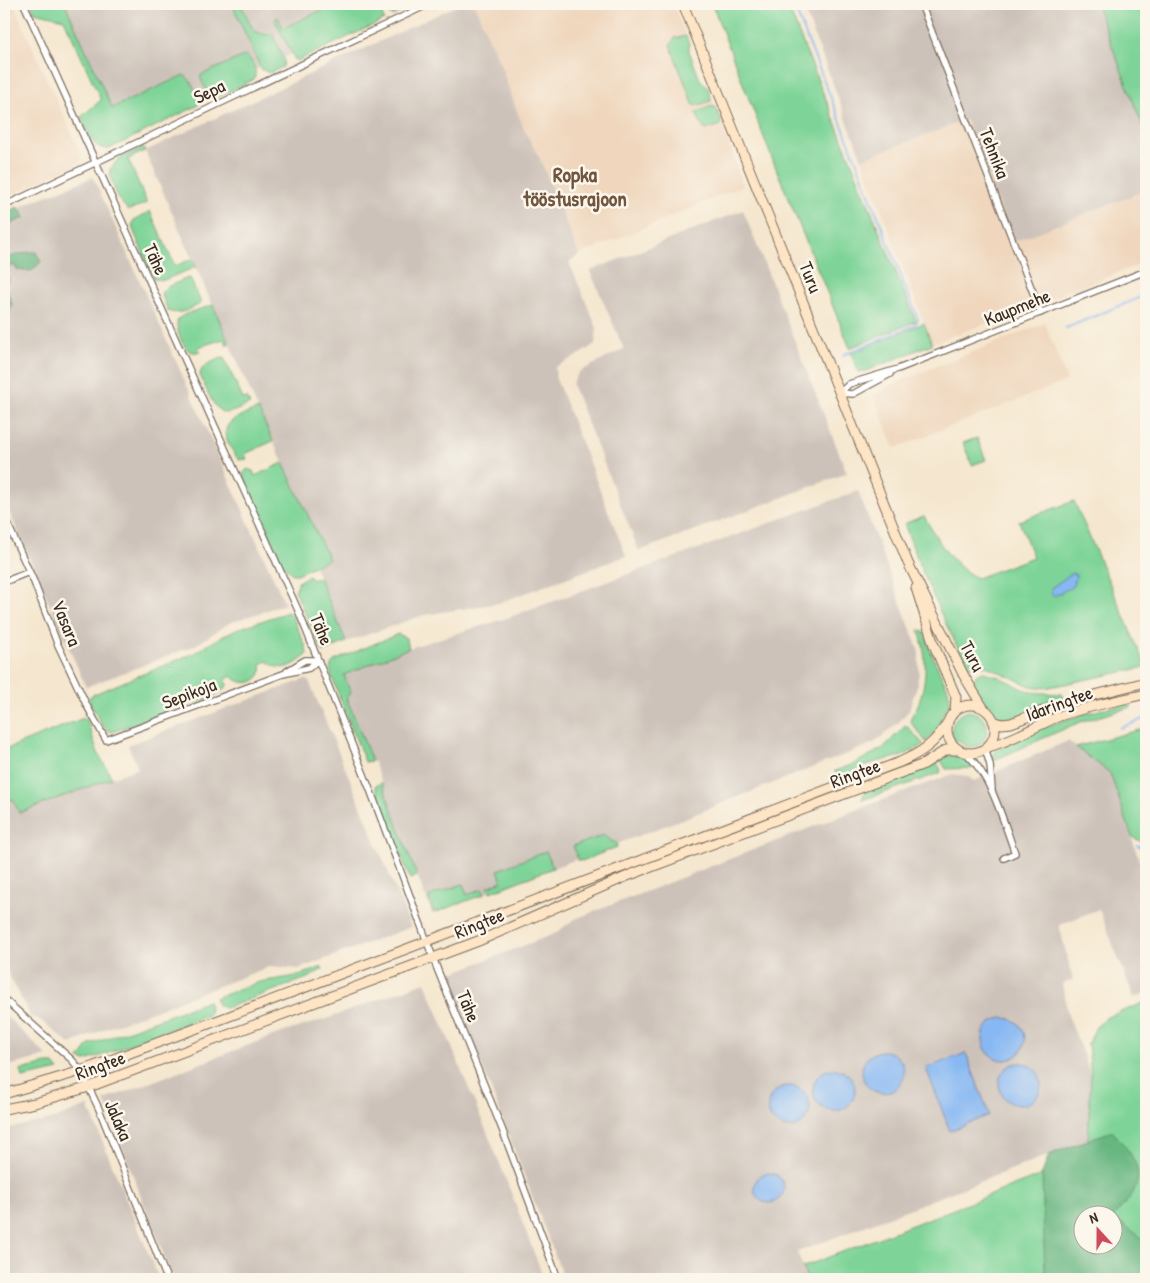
<svg xmlns="http://www.w3.org/2000/svg" width="1150" height="1283" viewBox="0 0 1150 1283" font-family="'Patrick Hand',sans-serif">
  <style>
    .built { fill: #efd6bc }
    .industrial { fill: #cdc2b9 }
    .green { fill: #7ed498; stroke: #5c7f5b; fill-rule: evenodd }
    .forest { fill: #66b680; stroke: #50704f; fill-rule: evenodd }
    .water { fill: #87b8f3; stroke: #617188 }
    .lines { fill: none; stroke-linecap: round; stroke-linejoin: round }
    .stream { stroke: #87b8f3; stroke-width: 2 }
    .street-casing { stroke: #7c6c5c; stroke-width: 8 }
    .secondary-casing { stroke: #7c6c5c; stroke-width: 11 }
    .street { stroke: #fff; stroke-width: 5.5 }
    .secondary { stroke: #fde5c5; stroke-width: 9 }
    .labels { text-anchor: middle; stroke-width: 5; stroke-linejoin: round; paint-order: stroke }
    .street-label { font-size: 19px; fill: #3b2a1e; stroke: #fbf7ec }
    .quarter-label { font-size: 21px; font-weight: bold; fill: #72553e; stroke: #fbf7ec }
  </style>
  <rect width="100%" height="100%" fill="#fbf7ec"/>
  <filter id="ink" filterUnits="userSpaceOnUse"><feTurbulence type="fractalNoise" baseFrequency=".02" numOctaves="2"/><feDisplacementMap in="SourceGraphic" scale="10" xChannelSelector="R" yChannelSelector="G"/><feConvolveMatrix kernelMatrix="1 2 1 2 8 2 1 2 1" color-interpolation-filters="sRGB"/></filter>
  <filter id="wash" filterUnits="userSpaceOnUse"><feTurbulence type="fractalNoise" baseFrequency=".0096" numOctaves="4" result="noise"/><feDisplacementMap in="SourceGraphic" scale="20" xChannelSelector="R" yChannelSelector="G"/><feGaussianBlur stdDeviation="1.12" result="paint"/><feColorMatrix in="noise" values="0 0 0 0 0 0 0 0 0 0 0 0 0 0 0 0 0 1.4 0 .05"/><feComposite in="paint" operator="in"/></filter>
  <g filter="url(#wash)">
    <rect width="100%" height="100%" fill="#f5e7cf"/>
    <!-- built -->
    <path class="built" d="M4 4H13L81 154 80 163 4 198Z
      M474 4H673L689 44V51L700 80 705 83 721 119 743 186 579 255 540 159 523 127 500 64Z
      M966 120 1013 242 1146 190V262L932 344 862 159Z
      M1045 323 1067 381 895 448 873 395 900 381Z"/>
    <!-- industrial -->
    <path class="industrial" d="M65 4H399L283 58 197 95 188 78 184 75 112 108Z
      M460 4H474L500 64 523 127 540 159 579 255 569 262 597 328 595 344 577 356 555 367 556 379 626 556 498 603 424 615 346 642 314 566 328 559 255 402 145 151Z
      M802 4H1096L1146 135V190L1013 242 966 120 862 159Z
      M93 177 285 604 229 623 196 645 86 687 4 500V213Z
      M743 210 847 473 639 551 572 384 579 372 624 349 590 271Z
      M858 491 919 651V672L917 686 909 710 899 722 874 743 685 818 432 914 374 762 372 761 346 697 343 675 409 648 504 619Z
      M305 679 309 681 411 927 298 969 271 966 105 1029 70 1044 39 1019 31 1017 4 966V802L13 799 19 813 138 768 128 745Z
      M1068 741 1110 773 1146 880V993L1134 998 1099 909 1059 925 1073 980 1062 984 1068 1015 1091 1075 1088 1140 797 1252 807 1279H564L447 975 554 934 575 919 869 805 953 774 967 776 974 781Z
      M425 982 500 1164 544 1279H173L104 1100 278 1034 329 1018Z
      M4 1014 47 1056 4 1067Z
      M88 1106 159 1279H4V1129L51 1120Z"/>
    <!-- green -->
    <path class="green" d="M31 4H65L112 108 184 75C192 80 197 93 199 102L197 106 109 149C91 149 87 131 81 117L101 100 64 19 35 12Z
      M322 4H379L384 20 297 61 295 60 275 20 276 18 278 17 283 28 324 9Z
      M385 4H417L392 16 388 13Z
      M712 4H787L916 321 850 348 775 166Z
      M1096 4H1146V135Z
      M241 5 254 31 266 35 272 33 284 61 283 67 269 73 261 69 234 8Z
      M686 36 689 44V51L700 80C707 84 711 92 711 101L696 106 693 104 670 45 675 38Z
      M246 55C252 60 259 73 253 80L218 97 210 98 201 79V75Z
      M712 106 715 107 721 119V125L706 130 703 128 696 112Z
      M143 146 145 151 128 159 147 203 129 210C120 206 109 179 110 169L119 159Z
      M150 211 175 266 192 259 196 267 164 280 154 279 132 227 133 221Z
      M188 278H190L201 303C193 309 177 316 168 311L161 293 167 287Z
      M213 305 229 343 227 345 224 339 198 347 200 352C195 352 192 353 188 350 182 346 173 324 179 318 186 313 204 308 213 305Z
      M924 323 932 344 866 371 858 372 851 353Z
      M222 358H224L243 399 247 398 250 404C243 407 234 412 227 413 214 414 205 385 200 375 201 364 213 362 222 358Z
      M258 409 273 441 245 454 247 459 239 460C231 450 218 431 232 421 239 416 250 413 258 409Z
      M977 438 986 460 972 465 963 443Z
      M283 463 329 559 297 574H292L283 565 243 474 247 469 253 471 255 476Z
      M1074 501 1146 667 1045 688 1030 686 986 666 980 665 968 667C943 621 923 576 905 526L906 523 924 516C937 539 952 566 977 578L1033 557 1019 521Z
      M309 576 312 580 319 577 346 642 324 652 321 649 295 591 299 581Z
      M288 612 292 616 306 647 307 655C293 666 282 674 267 661L261 664C265 682 243 689 232 676L226 679 227 686C219 696 191 707 180 703L175 697 169 700V708L164 714 112 732 107 730 101 724 90 702 89 698 94 694 192 654 234 630Z
      M919 630 924 632 932 655 948 689 950 699 949 704 942 716 939 728 926 742 910 721C911 715 915 712 917 707 928 681 927 656 919 630Z
      M398 634 406 638 409 648 344 675 351 694 346 697 372 761 365 762 331 675C330 668 330 663 336 660Z
      M984 672 999 677 1030 692 1061 694 1064 699 1012 718C993 722 981 697 972 684 974 677 976 673 984 672Z
      M1131 703V707L1080 722 992 761V757L996 751C1037 727 1085 712 1131 703Z
      M968 711C995 714 991 747 971 747 964 747 960 741 953 739 949 726 954 715 968 711Z
      M86 717 98 753 112 778 19 813 13 799 4 802V750Z
      M906 725 924 745 902 756 876 762 842 775 836 774 835 771 854 764 883 748Z
      M1146 728V844L1132 837 1110 773 1076 747Z
      M949 754 964 758 976 768 946 769 940 759Z
      M936 761 941 770 940 773 862 800 864 794 867 792 921 770Z
      M382 783 417 876 410 879 375 786Z
      M605 835 611 841 616 843 617 847 582 861 578 860 573 846Z
      M546 851 553 868 491 892 488 887 502 881 498 870Z
      M463 884 467 895 482 889 485 894 434 913 429 899 430 896Z
      M322 967 323 969 310 977 226 1008 219 1006 215 998 259 982 297 976Z
      M208 1001C210 1007 211 1011 207 1016L100 1056 86 1061 79 1059 89 1045Z
      M1146 1002V1279H807L803 1267 1042 1175 1049 1155 1088 1140 1091 1075 1088 1044 1096 1027 1107 1017ZM1082 1216H1112V1246H1082Z
      M47 1064H54L59 1070 23 1078 21 1070Z"/>
    <!-- forest -->
    <path class="forest" d="M17 207 21 211 24 218 4 227V213Z
      M4 247 8 257 29 252H36L41 262 32 271 17 270 14 265 7 268 9 280 4 285 12 304 9 314 4 311Z
      M1112 1131C1129 1151 1148 1169 1131 1196 1126 1203 1119 1210 1113 1217L1146 1241V1279H1045L1042 1174 1049 1155ZM1082 1216H1112V1246H1082Z"/>
    <!-- water -->
    <path class="water" d="M1072 573 1076 575 1074 586 1054 596 1052 595 1051 588Z
      M983 1039a21 21 0 1 1 42 0a21 21 0 1 1-42 0Z
      M862 1072a21 21 0 1 1 42 0a21 21 0 1 1-42 0Z
      M966 1053 989 1115 950 1131 926 1068Z
      M999 1084a21 21 0 1 1 42 0a21 21 0 1 1-42 0Z
      M813 1090a21 21 0 1 1 42 0a21 21 0 1 1-42 0Z
      M768 1107a21 21 0 1 1 42 0a21 21 0 1 1-42 0Z
      M754 1188a15 15 0 1 1 30 0a15 15 0 1 1-30 0Z"/>
    <g class="lines">
      <!-- stream -->
      <path class="stream" d="M793 4 850 145 918 319 916 324 843 355
        M1066 328 1146 295
        M1120 728 1146 718
        M1137 845 1146 849"/>
    </g>
  </g>
  <g filter="url(#ink)">
    <g class="lines">
      <!-- street casing -->
      <g class="street-casing">
        <path id="street" d="M24 4 298 610 371 792 438 971 502 1129 558 1279
          M921 4 1041 313
          M4 206 429 4
          M840 393 849 384 898 369 1146 271
          M840 393 853 394 890 374
          M4 516 34 582 57 643 87 706 106 740 283 674 309 668 318 660
          M4 582 29 572
          M287 671 305 660H318
          M985 748 990 765 992 789
          M966 753C992 778 1002 818 1015 853L1004 858
          M4 999 72 1060 81 1071 99 1109 167 1279"/>
      </g>
      <!-- secondary casing -->
      <g class="secondary-casing">
        <path id="secondary" d="M683 4 908 563 964 676 984 709
          M916 588 934 645 956 697 955 710
          M947 729a24 24 0 1 1 48 0a24 24 0 1 1-48 0Z
          M993 721 1002 724 1011 723 1067 702 1146 682
          M985 748C1012 741 1035 726 1060 716 1088 706 1117 701 1146 694
          M4 1094 81 1071 219 1020 900 762C921 753 936 743 947 723
          M4 1109 35 1103 89 1087 481 940 630 875 924 764 946 750H959"/>
      </g>
      <!-- street -->
      <use href="#street" class="street"/>
      <!-- secondary -->
      <use href="#secondary" class="secondary"/>
    </g>
  </g>
  <g class="labels">
    <!-- street labels -->
    <g class="street-label">
      <text transform="translate(209 91) rotate(-26)" y="7">Sepa</text>
      <text transform="translate(995 153) rotate(69)" y="7">Tehnika</text>
      <text transform="translate(156 259) rotate(65)" y="7">Tähe</text>
      <text transform="translate(811 277) rotate(68)" y="7">Turu</text>
      <text transform="translate(1017 307) rotate(-22)" y="7">Kaupmehe</text>
      <text transform="translate(67 623) rotate(68)" y="7">Vasara</text>
      <text transform="translate(322 629) rotate(68)" y="7">Tähe</text>
      <text transform="translate(973 656) rotate(62)" y="7">Turu</text>
      <text transform="translate(189 693) rotate(-21)" y="7">Sepikoja</text>
      <text transform="translate(1059 703) rotate(-20)" y="7">Idaringtee</text>
      <text transform="translate(855 773) rotate(-20)" y="7">Ringtee</text>
      <text transform="translate(479 923) rotate(-22)" y="7">Ringtee</text>
      <text transform="translate(469 1006) rotate(68)" y="7">Tähe</text>
      <text transform="translate(100 1065) rotate(-20)" y="7">Ringtee</text>
      <text transform="translate(119 1120) rotate(67)" y="7">Jalaka</text>
    </g>
    <!-- quarter labels -->
    <g class="quarter-label">
      <text x="575" y="182">Ropka<tspan x="575" dy="24">tööstusrajoon</tspan></text>
    </g>
  </g>
  <!-- margin -->
  <rect width="1150" height="1283" fill="none" stroke="#fbf7ec" stroke-width="20"/>
  <!-- north arrow -->
  <g transform="translate(1098 1230) rotate(339)"><circle r="24" fill="#fbf7ec" stroke="#aea59a"/>
  <path d="M0-4L9 19L0 12L-9 19Z" fill="#d1495b"/>
  <text y="-8" font-size="14" font-weight="bold" text-anchor="middle" fill="#3b2a1e">N</text>
  </g>
</svg>
